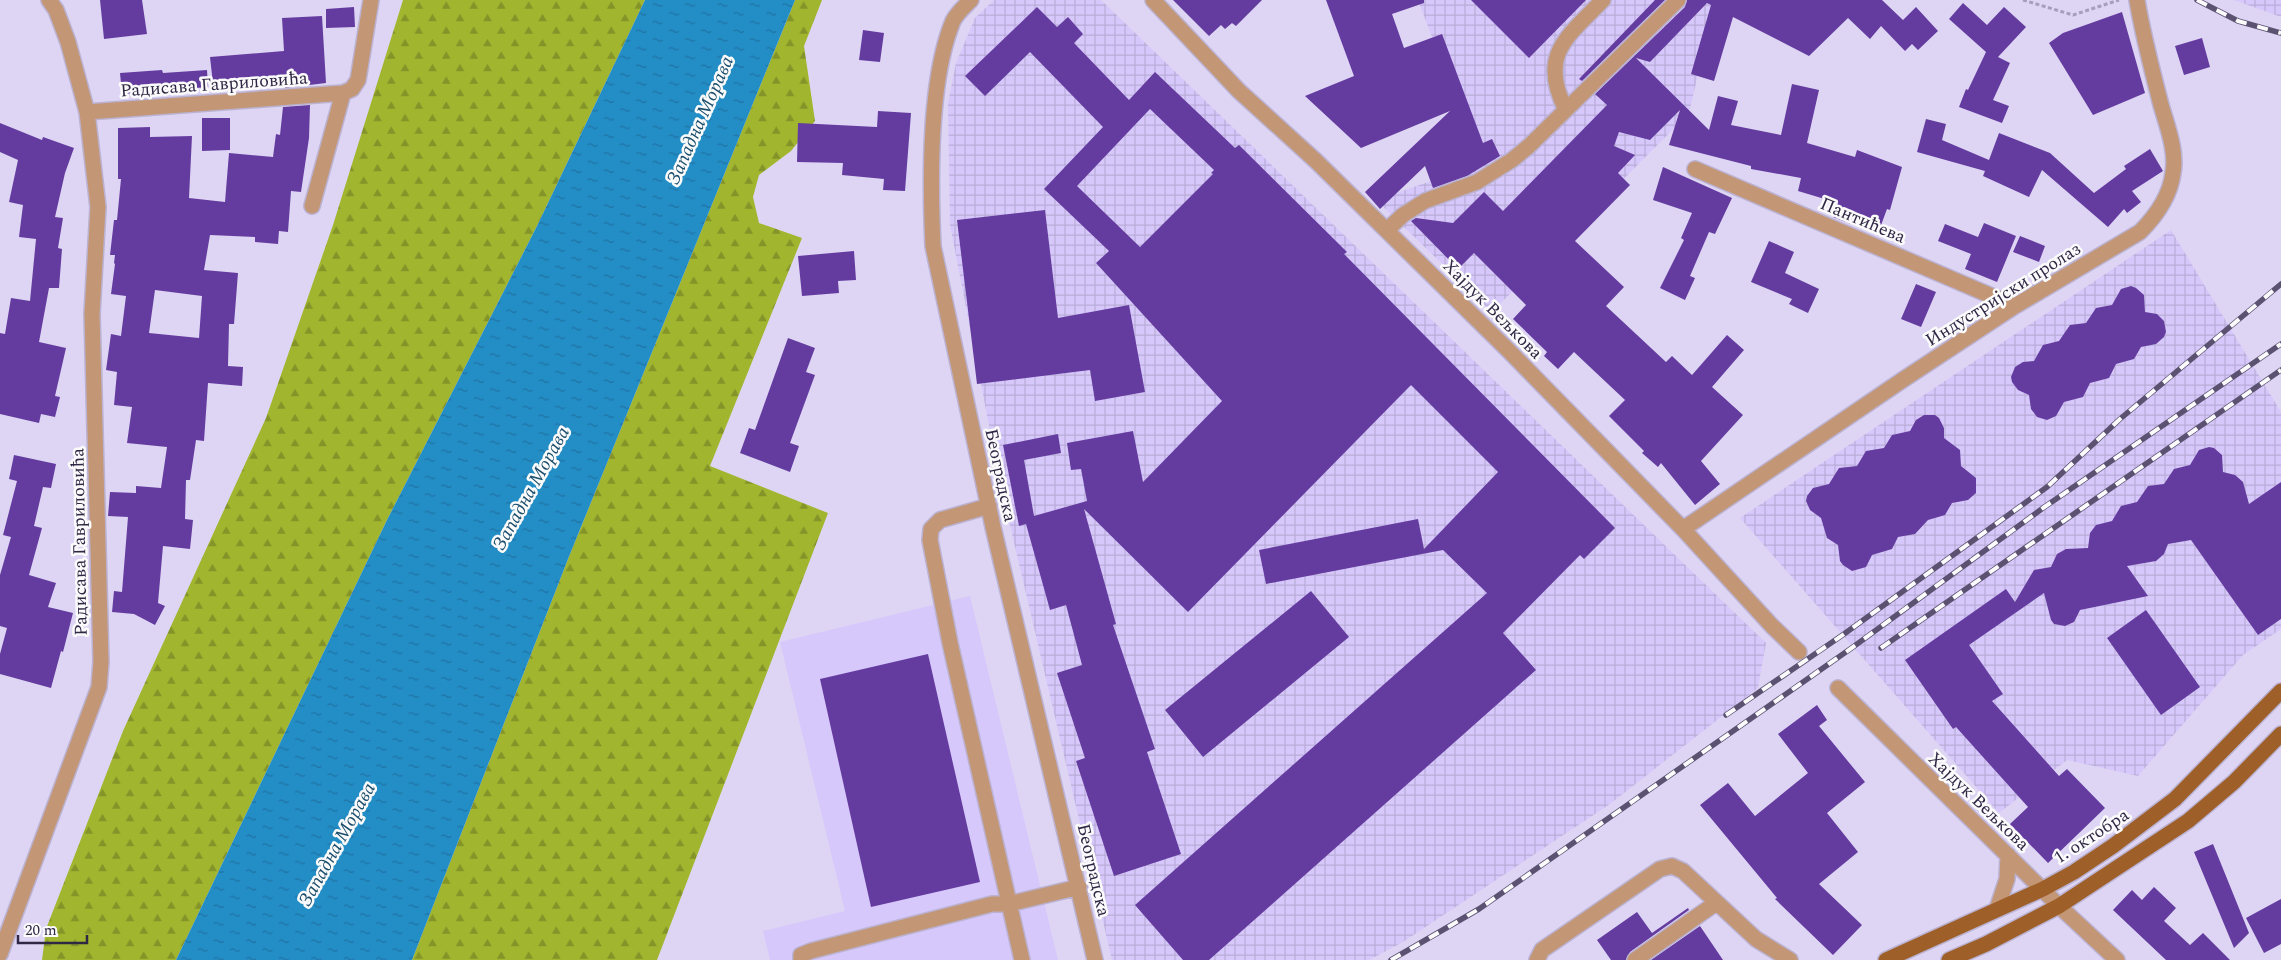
<svg xmlns="http://www.w3.org/2000/svg" width="2281" height="960" viewBox="0 0 2281 960" font-family="Spectral,serif">
  <style>
    .built { fill: #d7c8fb }
    .industrial { fill: url(#industrial-grid) }
    .forest { fill: url(#forest-firs) }
    .water { fill: url(#water-ripples) }
    .building { fill: #643ca0; fill-rule: evenodd }
    .lines { fill: none; stroke-linecap: round; stroke-linejoin: round }
    .minor-casing { stroke: #bbb2d1; stroke-width: 18 }
    .major-casing { stroke: #bbb2d1; stroke-width: 18 }
    .path { stroke: #a79ebc; stroke-width: 3; stroke-dasharray: 4 2.5; stroke-linecap: butt }
    .minor { stroke: #c39675; stroke-width: 15 }
    .major { stroke: #9e5f29; stroke-width: 15 }
    .rail-casing { stroke: #5b5271; stroke-width: 5.5 }
    .rail { stroke: #fbfbfb; stroke-width: 4; stroke-dasharray: 11; stroke-linecap: butt }
    .labels { text-anchor: middle; stroke-width: 5; stroke-linejoin: round; paint-order: stroke }
    .street-label { font-size: 18px; fill: #302745; stroke: #fbfbfb }
    .water-label { font-size: 19px; font-style: italic; fill: #1a4e6c; stroke: #fbfbfb }
  </style>
  <defs>
    <pattern id="industrial-grid" width="8" height="8" patternUnits="userSpaceOnUse" patternTransform="scale(1.25)"><rect width="8" height="8" fill="#d7c8fb"/><path d="M0 4h8M4 0v8" fill="none" stroke="#b9acd8"/></pattern>
    <pattern id="forest-firs" width="22" height="20" patternUnits="userSpaceOnUse" patternTransform="scale(1.25)"><rect width="22" height="20" fill="#a1b62e"/><path d="M5 1l3.5 6h-7zM16 11l3.5 6h-7z" fill="#849429"/></pattern>
    <pattern id="water-ripples" width="26" height="14" patternUnits="userSpaceOnUse" patternTransform="scale(1.25)"><rect width="26" height="14" fill="#238dc6"/><path d="M2 4q2-2 4 0t4 0M15 11q2-2 4 0t4 0" fill="none" stroke="#1f73a3"/></pattern>
  </defs>
  <rect width="100%" height="100%" fill="#ded5f4"/>
  <!-- built -->
  <path class="built" d="M970 596 1058 960H770L763 931 845 911 780 642Z"/>
  <!-- industrial -->
  <path class="industrial" d="M994 0H1101L1766 643 1758 688 1610 804 1403 942 1369 960H1112L1001 487 950 225 948 103 956 63 975 18Z
    M1418 0H1779L1713 10 1689 113 1492 312 1376 200 1480 164Z
    M2234 0H2281V17Z
    M2171 230 2281 412V629L2243 655 2138 776 2067 760 1999 813 1740 518Z"/>
  <!-- forest -->
  <path class="forest" d="M403 0H645L537 226 387 520 176 960H42L46 929 123 731 266 418 333 225Z
    M795 0H822L804 46 815 121 791 151 759 175 753 197 759 223 802 238 710 466 828 513 657 960H412L568 559Z"/>
  <!-- water -->
  <path class="water" d="M645 0H795L568 559 412 960H176L387 520 537 226Z"/>
  <!-- building -->
  <path class="building" d="M100 0H142L147 34 104 39Z
    M1173 0H1262L1236 26 1232 23 1225 29 1221 25 1209 36Z
    M1326 0H1424V3L1392 14 1404 48 1442 34 1483 143 1492 139 1500 156 1467 176 1433 188 1425 166 1380 209 1365 192 1450 111 1361 148 1305 96 1354 76Z
    M1471 0H1586L1529 58Z
    M1655 0H1665L1582 81 1579 79Z
    M1687 0H1882L1903 20 1916 7 1938 31 1918 50 1912 44 1905 51 1881 26 1870 39 1848 18 1809 56 1733 17 1714 81 1691 74 1711 5 1707 3 1650 62 1636 58 1709 130 1718 96 1738 101 1731 125 1781 135 1792 84 1819 90 1807 143 1855 157 1857 150 1902 167 1890 210 1887 209 1880 228 1858 220 1856 226 1833 217 1838 203 1798 191 1801 178 1751 169V166L1669 145 1680 110 1650 140 1619 132 1614 146 1635 155 1618 173 1630 185 1575 241 1624 287 1606 306 1666 362 1672 356 1692 375 1727 335 1744 350 1712 387 1743 415 1701 461 1720 484 1695 505 1661 463 1658 467 1642 453 1644 451 1609 416 1625 400 1574 352 1558 369 1544 356 1547 352 1513 319 1526 305 1474 253 1458 269 1411 221 1416 218 1453 223 1484 192 1503 211 1607 105 1595 94 1685 7Z
    M1963 3 1987 25 2004 7 2026 27 1998 57 2010 63 1993 100 2009 106 2002 123 1959 107 1966 89 1968 90 1986 52 1949 19Z
    M354 7 355 27 326 28V9Z
    M1037 7 1057 27 1068 17 1083 34 1074 43 1129 100 1155 72 1235 148 1239 145 1347 252 1344 254 1615 528 1584 559 1580 555 1503 633 1536 670 1209 960H1183L1135 905 1487 593 1443 550 1266 584 1259 550 1418 519 1424 549 1498 472 1411 385 1188 612 1084 509 1116 624 1113 625 1155 749 1147 752 1181 854 1114 876 1076 761 1085 758 1057 673 1082 665 1066 605 1050 610 1026 524 1019 526 1003 445 1058 434 1061 453 1024 460 1034 516 1087 501 1081 469 1071 470 1067 443 1133 431 1143 482 1222 401 1096 263 1109 251 1044 189 1103 127 1030 52 985 96 965 76ZM1150 109 1214 170 1211 173 1213 174 1140 247 1077 186Z
    M2122 12 2145 93 2093 115 2049 43 2063 33Z
    M322 16 326 83 285 88 286 77 213 84 210 57 284 51 282 18Z
    M863 30 884 33 880 62 859 60Z
    M2202 38 2210 67 2184 75 2175 46Z
    M162 70 163 73 207 70 208 87 122 94 120 73Z
    M310 105 309 138 301 192 291 191 288 232 279 231 278 244 255 242V237L210 235 204 270 238 273 234 324H229L228 366 243 367 242 386 208 383 204 441 196 440 190 480H186L185 519 193 520 190 549 163 546 158 603 165 606 155 625 134 614 112 612 114 591 122 592 128 517 108 516 110 492 136 493V486L161 488 167 447 127 443 132 407 114 405 117 372 106 370 111 334 121 336 126 296 111 294 115 264 114 263 115 255H110L114 220H117L121 179H118V128L150 127V137L192 136 189 198 225 202 229 153 273 157 276 134 280 135 283 107ZM155 290 202 296 199 338 149 333Z
    M878 111 911 113 905 191 883 190 884 179 842 175 843 163 797 162 798 123 877 127Z
    M202 118H230V150L202 151Z
    M1926 119 1946 124 1942 140 1989 160 1999 133 2050 153 2094 193 2126 169 2124 166 2150 149 2163 171 2132 191 2141 202 2127 213 2124 209 2108 227 2042 170 2029 197 1983 176 1985 171 1917 152Z
    M0 123 42 140 43 137 74 148 65 173 55 217 63 218 58 248 62 249 59 288H49L39 342 66 348 55 396 60 397 55 417 41 414 39 423 0 414V333L5 334 11 298 30 301 36 239 19 237 23 205 9 202 18 160 0 152Z
    M1663 167 1732 198 1715 234 1709 232 1690 276 1695 278 1685 300 1660 288 1684 240 1681 238 1692 213 1653 200Z
    M1045 210 1058 318 1129 305 1145 392 1095 401 1090 370 977 384 957 220Z
    M1984 223 2016 236 1997 282 1965 269 1971 254 1938 241 1945 224 1978 237Z
    M2020 236 2045 246 2039 262 2013 252Z
    M1769 241 1794 252 1785 273 1819 289 1808 313 1789 304 1792 299 1751 282Z
    M854 251 856 280 838 281 839 293 802 296 798 256Z
    M1916 284 1936 292 1921 327 1901 319Z
    M2131 286 2136 288 2144 295 2145 312 2157 314 2164 321 2166 332 2164 337 2156 344 2141 347 2134 359 2116 364 2109 378 2090 383 2083 397 2064 402 2056 416 2047 420 2037 417 2031 409 2029 395 2018 390 2012 382 2011 377 2015 367 2023 362 2034 361 2043 345 2059 341 2070 325 2086 323 2096 308 2112 305 2121 289Z
    M788 338 815 348 806 372 815 375 790 443 799 446 790 472 740 453 749 428 755 430Z
    M1924 415H1935L1939 418 1944 428V438L1960 450 1961 466 1976 478V493L1968 500 1952 503 1945 515 1928 520 1915 534 1898 537 1892 549 1872 555 1866 567 1852 571 1843 565 1840 561 1838 545 1827 538 1821 518 1810 510 1806 501 1807 496 1813 488 1829 484 1839 468 1857 466 1866 451 1884 448 1892 435 1910 431 1916 420Z
    M2209 447 2214 448 2222 455 2223 472 2235 475 2243 482 2249 504 2281 482V619L2258 635 2191 540 2168 544 2164 554 2156 561 2127 566 2148 596 2080 610 2074 622 2065 626 2054 624 2051 620 2044 593 1969 645 2003 694 1992 701 2059 776 2067 769 2105 808 2048 863 2010 824 2028 807 1956 727 1953 729 1905 660 2006 589 2015 602 2034 570 2051 567 2057 554 2066 549 2088 548 2090 533 2096 525 2112 521 2121 506 2137 502 2148 486 2164 484 2174 469 2190 465 2199 450Z
    M14 455 56 464 51 488 43 487 34 526 42 528 29 575 56 583 48 607 73 613 63 652 61 651 51 688 0 674V654L7 628 0 626V575L11 537 3 535 17 481 9 479Z
    M1311 591 1349 637 1203 757 1165 710Z
    M2146 610 2200 687 2161 715 2107 638Z
    M928 654 980 882 871 907 820 679Z
    M1817 705 1827 720 1819 726 1865 782 1827 813 1858 852 1819 884 1862 925 1833 955 1775 899 1777 898 1700 805 1728 783 1755 816 1808 773 1778 734Z
    M2213 844 2249 933 2234 948 2194 852Z
    M2154 887 2176 908 2164 921 2190 945 2203 933 2230 960H2166L2113 910 2132 890 2142 900Z
    M2281 899V944L2264 953 2246 918Z
    M1688 908 1689 910 1630 952 1626 960H1611L1597 940 1637 912 1652 933Z
    M1700 926 1723 960H1651Z"/>
  <g class="lines">
    <!-- minor casing -->
    <g class="minor-casing">
      <path id="minor" d="M971 0C965 6 957 13 953 21 929 79 930 182 933 246L993 527 1095 960
        M1153 0 1239 91 1316 161 1509 351 1683 529 1772 626 1799 652
        M1566 110C1538 55 1567 37 1603 0
        M87 112 343 93
        M1695 169 2015 306
        M312 206 343 93 352 89 358 80 371 0
        M1387 230 1403 215 1425 201 1477 182 1512 160 1529 146 1678 0
        M989 506 940 520 931 529 930 540 950 643 1022 960
        M1683 529 1904 379 2015 306 2140 232C2156 216 2170 197 2173 173 2177 151 2167 126 2161 105 2152 70 2143 36 2137 0
        M1838 688 2059 906 2117 960
        M1997 909 2007 879 2008 855
        M0 954 99 687 101 662 92 314 98 207 87 112 68 42 56 10 49 0
        M801 960V955L811 951 992 904H1009L1079 887
        M1537 960 1542 950 1660 869 1672 866 1683 871 1756 939 1790 960
        M1635 960 1716 903"/>
    </g>
    <!-- major casing -->
    <g class="major-casing">
      <path id="major" d="M1886 960 2043 889 2074 872 2113 846 2175 799 2281 691
        M1949 960 1986 944 2059 906 2188 821 2234 782 2281 734"/>
    </g>
    <!-- path -->
    <path class="path" d="M2023 0 2073 15 2119 0"/>
    <!-- minor -->
    <use href="#minor" class="minor"/>
    <!-- major -->
    <use href="#major" class="major"/>
    <!-- rail casing -->
    <g class="rail-casing">
      <path id="rail" d="M2197 0 2238 21 2281 33
        M1881 648 2281 370
        M1726 715 1844 634 2047 487 2120 419 2281 284
        M1391 960 1479 909 1853 647 2043 508 2281 344"/>
    </g>
    <!-- rail -->
    <use href="#rail" class="rail"/>
  </g>
  <g class="labels">
    <!-- street labels -->
    <g class="street-label">
      <text transform="translate(214 84) rotate(-4)" y="6">Радисава Гавриловића</text>
      <text transform="translate(1863 220) rotate(23)" y="6">Пантићева</text>
      <text transform="translate(2003 294) rotate(-32)" y="6">Индустријски пролаз</text>
      <text transform="translate(1493 309) rotate(45)" y="6">Хајдук Вељкова</text>
      <text transform="translate(1001 475) rotate(78)" y="6">Београдска</text>
      <text transform="translate(79 542) rotate(-91)" y="6">Радисава Гавриловића</text>
      <text transform="translate(1979 801) rotate(44)" y="6">Хајдук Вељкова</text>
      <text transform="translate(2091 836) rotate(-33)" y="6">1. октобра</text>
      <text transform="translate(1094 870) rotate(77)" y="6">Београдска</text>
    </g>
    <!-- water labels -->
    <g class="water-label">
      <text transform="translate(699 120) rotate(-66)" y="7">Западна Морава</text>
      <text transform="translate(530 488) rotate(-61)" y="7">Западна Морава</text>
      <text transform="translate(336 844) rotate(-61)" y="7">Западна Морава</text>
    </g>
  </g>
  <!-- scale -->
  <path d="M18 935v8h69v-8" fill="none" stroke="#302745" stroke-width="2.5"/>
  <text x="25" y="935" font-size="15" fill="#302745" stroke="#fbfbfb" stroke-width="4" paint-order="stroke">20 m</text>
</svg>
